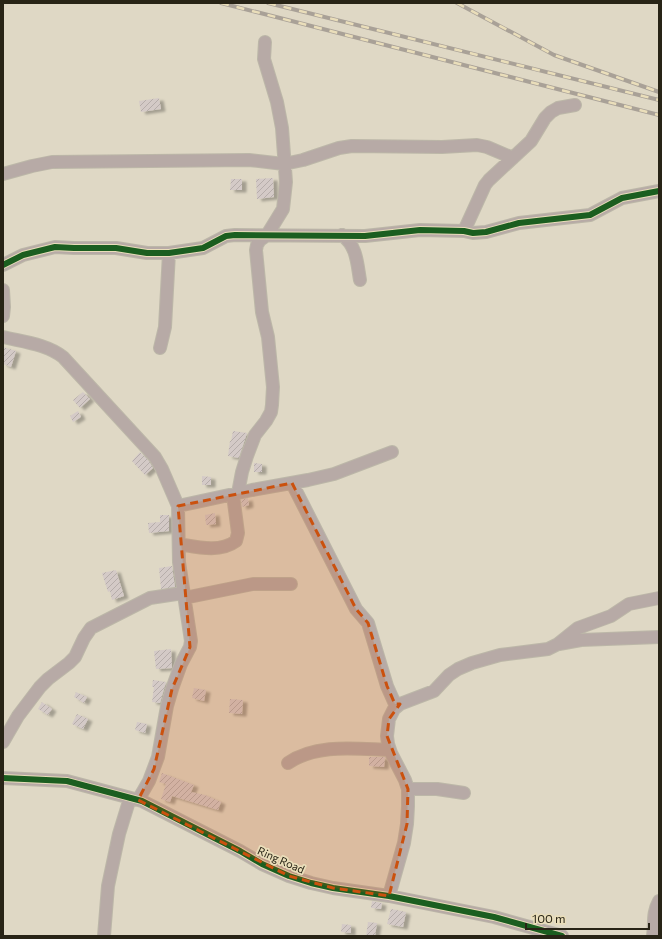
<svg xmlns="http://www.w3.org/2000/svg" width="662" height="939" viewBox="0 0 662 939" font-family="Commissioner,sans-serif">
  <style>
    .building { fill: url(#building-hatch); filter: url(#shadow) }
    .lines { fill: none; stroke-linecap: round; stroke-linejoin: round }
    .minor-casing { stroke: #bcb7a8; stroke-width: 14 }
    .minor { stroke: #b7aaa6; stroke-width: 12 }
    .rail-casing { stroke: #a9a197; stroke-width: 4 }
    .rail { stroke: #eadeba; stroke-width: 2.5; stroke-dasharray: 8; stroke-linecap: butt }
    .cycleway-casing { stroke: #eadeba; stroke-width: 8 }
    .cycleway { stroke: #1b5e20; stroke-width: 6 }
    .marked { fill: #cb510e; fill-opacity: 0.2; stroke: #cb510e; stroke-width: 3; stroke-dasharray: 8 5; stroke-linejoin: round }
    .labels { text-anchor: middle; stroke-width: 3.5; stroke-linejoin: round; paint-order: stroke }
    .street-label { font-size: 11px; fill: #282416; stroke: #eadeba }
  </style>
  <defs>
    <pattern id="building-hatch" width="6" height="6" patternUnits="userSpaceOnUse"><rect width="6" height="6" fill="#d4cac7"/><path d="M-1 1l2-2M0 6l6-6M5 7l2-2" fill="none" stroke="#b6adaa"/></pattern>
    <filter id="shadow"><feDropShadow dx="4.5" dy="2.5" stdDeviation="1" flood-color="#0004"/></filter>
  </defs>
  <rect width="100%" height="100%" fill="#dfd8c5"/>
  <!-- building -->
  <path class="building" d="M159 98 161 109 141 112 139 101Z
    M273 178 274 197 257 199 256 179Z
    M231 179H242V190H230Z
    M3 347 16 351 11 367 3 364Z
    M83 392 90 399 80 408 73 400Z
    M78 411 81 417 73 422 70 416Z
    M233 431 247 433 239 458 228 456 230 441H231Z
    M140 452 149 461 153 468 145 475 132 461Z
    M254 463 262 464V472H254Z
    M202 476 211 477V485H202Z
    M248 498 249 505 242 507 241 500Z
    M215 513 216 524 206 525 205 515Z
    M160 515H169V531L149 533 148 523 160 522Z
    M172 566 175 587 161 589 159 568Z
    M116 570 124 596 112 600 110 591 108 592 102 573Z
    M171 649 172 668 156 669 154 651Z
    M153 680 166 682 160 703 152 702 154 687H152Z
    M194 688 206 690 204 701 192 698Z
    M76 692 87 697 84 703 74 697Z
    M230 699 243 700 242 714 229 713Z
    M42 702 52 709 48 715 38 709Z
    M77 714 88 719 83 729 72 724Z
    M137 722 147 724 145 733 135 730Z
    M369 757H385L384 767 369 766Z
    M162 773 194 785 191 792 205 795 221 802 218 810 172 796 170 802 161 799 166 784 159 782Z
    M372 901 382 903 381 909 371 908Z
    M391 909 406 912 403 927 387 924Z
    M368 922 377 923 375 936H366Z
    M342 924 351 925V933L341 932Z"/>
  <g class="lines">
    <!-- minor casing -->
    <g class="minor-casing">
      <path id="minor" d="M3 174 32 166 52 162 249 160 284 164 303 160 339 148 352 146 442 147 477 145 487 147 513 158
        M464 231 485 185 489 180 531 141 545 118 551 112 558 108 575 105
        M342 235C357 246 357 263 360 280
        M3 265 23 255 55 247 74 248H116L147 253H169L203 248 226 236 235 235 365 236 420 230 464 231 473 233 486 232 519 223 590 215 622 198 659 191
        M3 290 4 307 3 316
        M3 337C24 342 46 344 63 357L155 457 162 469 178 506 179 562 191 641 190 647 181 664 172 689 167 706 158 757 149 781 138 800
        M160 348 165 327 169 253
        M292 483 356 609 368 623 387 686 395 704H400
        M238 493 242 472 247 456 255 435 266 421 271 412 272 405 273 387 268 337 262 312 256 250 257 245 260 240 267 235 283 209 286 182 282 128 277 102 264 59 265 42
        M178 506 252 490 308 480 334 474 392 452
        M179 544C197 547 220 553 236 541L238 533 233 495
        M184 598 253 584H291
        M559 644 581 640 659 637
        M3 742 18 716 40 687 48 679 69 663 75 657 84 638 91 628 150 598 183 593
        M288 763C317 743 357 749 390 750
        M3 778 67 781 142 801 240 851 262 864 289 876 311 883 333 888 389 896 494 917 562 936
        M408 789H437L464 793
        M389 896 404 843 407 824 408 806V789L405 780 391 753 388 744 387 736 389 719 394 709 400 704 434 691 449 675 458 669 472 663 500 655 548 649 558 644 578 628 611 616 629 604 659 598
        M104 936 108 886 119 834 130 798
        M653 936C655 922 652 914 659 901"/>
    </g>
    <!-- minor -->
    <use href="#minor" class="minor"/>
    <!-- rail casing -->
    <g class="rail-casing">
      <path id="rail" d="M221 3 659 115
        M268 3 659 100
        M457 3 554 55 659 92"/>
    </g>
    <!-- rail -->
    <use href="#rail" class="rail"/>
    <!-- cycleway casing -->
    <g class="cycleway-casing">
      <path id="cycleway" d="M3 265 23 255 55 247 74 248H116L147 253H169L203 248 226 236 235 235 365 236 420 230 464 231 473 233 486 232 519 223 590 215 622 198 659 191
        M3 778 67 781 142 801 240 851 262 864 289 876 311 883 333 888 389 896 494 917 562 936"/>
    </g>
    <!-- cycleway -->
    <use href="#cycleway" class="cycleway"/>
  </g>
  <!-- marked area -->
  <path class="marked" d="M292 483 356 609 368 623 387 686 395 704H400L389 719 387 736 408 789 407 824 389 896 333 888 289 876 138 800 154 769 172 689 190 647 178 506Z"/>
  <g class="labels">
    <!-- street labels -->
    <g class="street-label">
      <text transform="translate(281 860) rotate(24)" y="4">Ring Road</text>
    </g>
  </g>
  <!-- border -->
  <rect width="662" height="939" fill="none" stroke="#282416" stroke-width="8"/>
  <!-- scale -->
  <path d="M526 923v6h123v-6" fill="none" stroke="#282416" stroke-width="2"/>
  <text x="532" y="923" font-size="12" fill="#282416" stroke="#eadeba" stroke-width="3" paint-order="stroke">100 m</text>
</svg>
